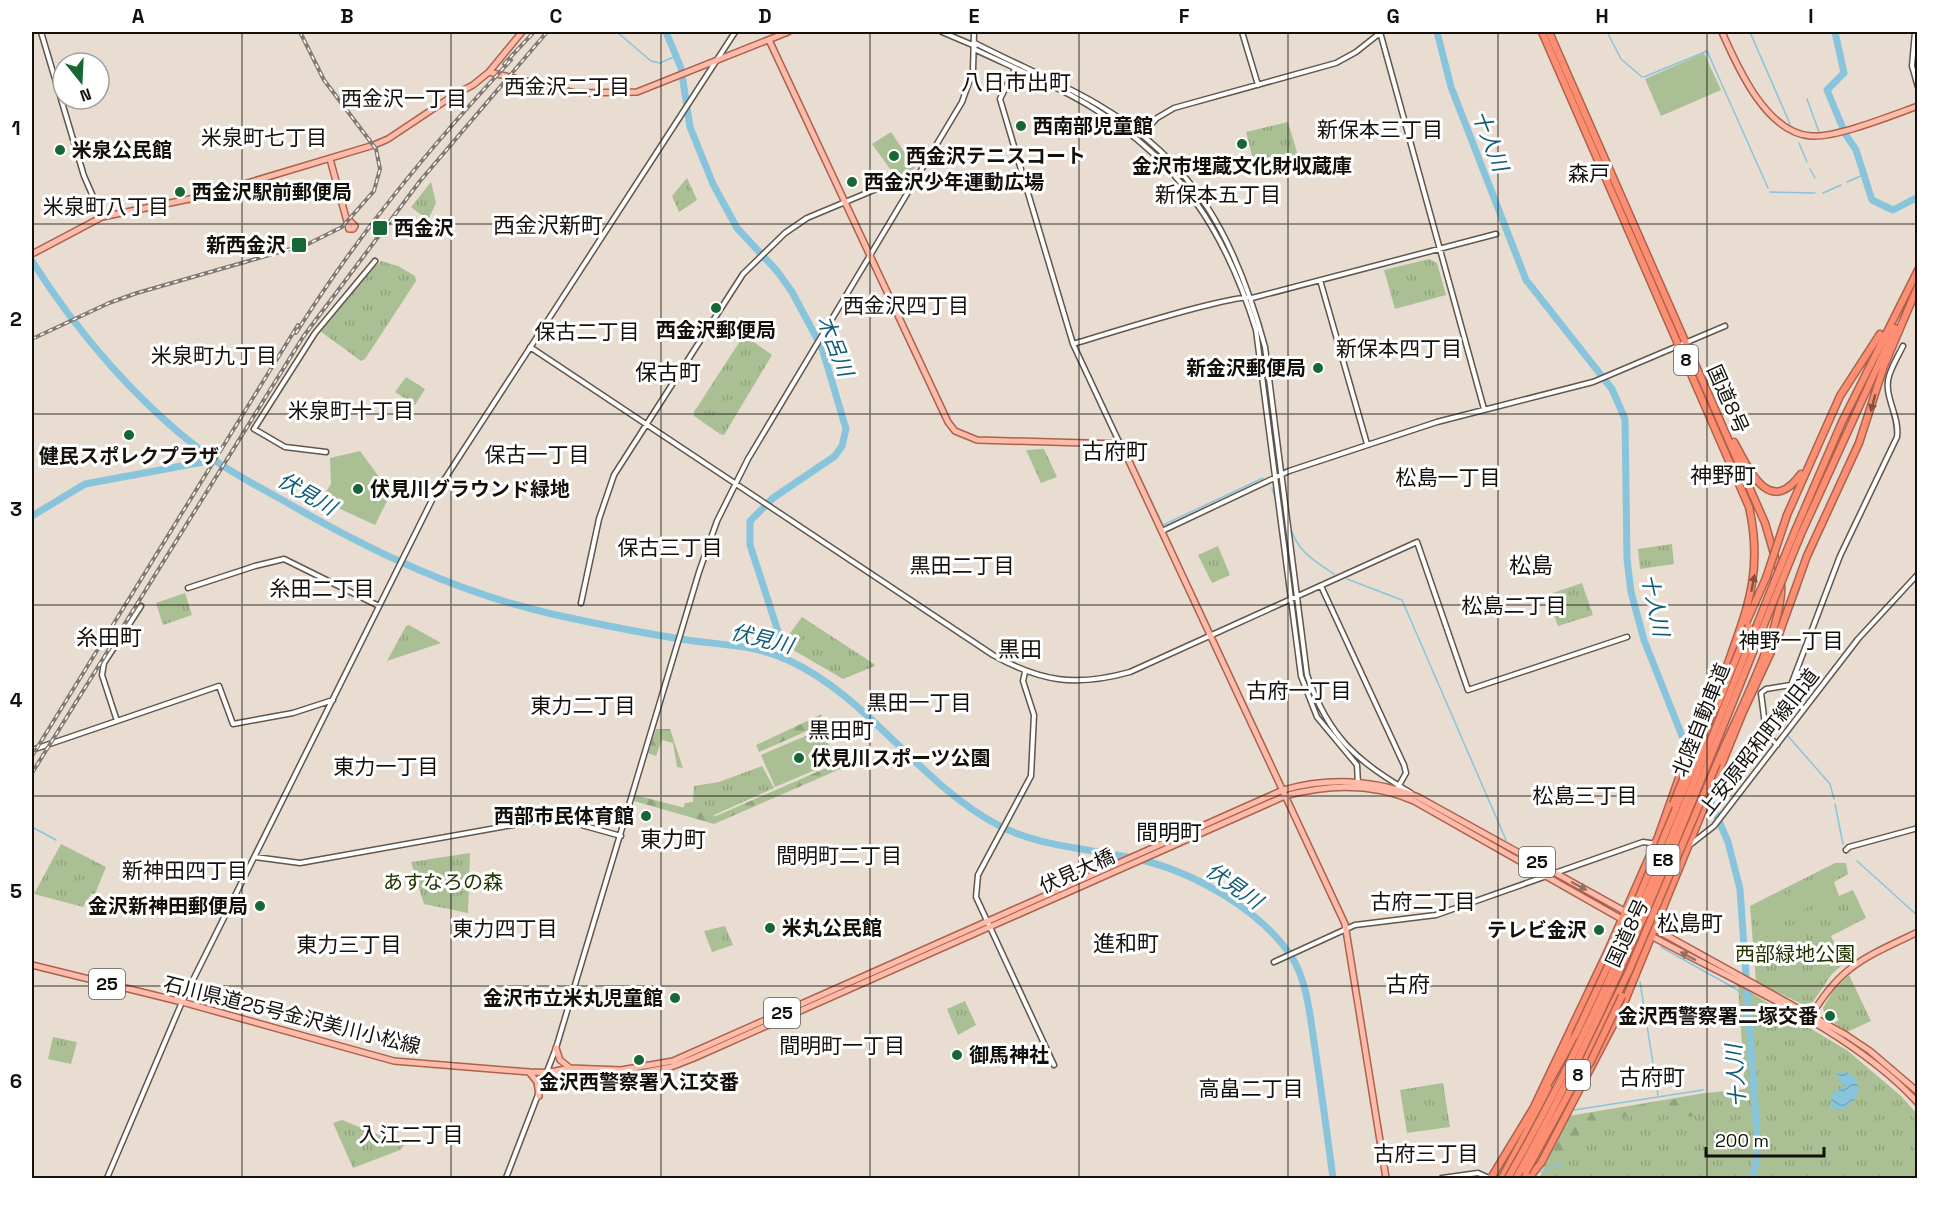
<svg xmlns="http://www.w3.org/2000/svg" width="1949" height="1210" viewBox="0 0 1949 1210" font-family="'Space Grotesk','Noto Sans JP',sans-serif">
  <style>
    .grass { fill: url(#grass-tufts) }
    .forest { fill: url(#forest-firs) }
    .pitch { fill: #aabf93 }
    .water { fill: url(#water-waves) }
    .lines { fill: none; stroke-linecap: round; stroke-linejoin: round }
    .stream { stroke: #89c4dd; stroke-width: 1.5 }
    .river { stroke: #89c4dd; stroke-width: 7 }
    .minor-casing { stroke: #60564b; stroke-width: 7 }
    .major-casing { stroke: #ab624e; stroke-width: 8 }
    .highway-casing { stroke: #ab624e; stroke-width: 9 }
    .minor { stroke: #fff; stroke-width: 4 }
    .major { stroke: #febbaa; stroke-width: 5 }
    .highway { stroke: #fd8e71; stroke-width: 6 }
    .rail-casing { stroke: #827a72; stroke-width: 4 }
    .rail { stroke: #fff; stroke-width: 1.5; stroke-dasharray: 4.5; stroke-linecap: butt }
    .highway-bridge-casing { stroke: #ab624e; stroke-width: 9; stroke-linecap: butt }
    .highway-bridge { stroke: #fd8e71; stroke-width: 6 }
    .oneway { fill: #884f3e }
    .oneway2 { fill: #956e63 }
    .grid { fill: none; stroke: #14100c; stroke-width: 1.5; stroke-opacity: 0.55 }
    .poi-dot { fill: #176636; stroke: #fff; stroke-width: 2 }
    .labels { text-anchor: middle; stroke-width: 6; stroke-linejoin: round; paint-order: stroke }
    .shield { fill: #fff; stroke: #5a5855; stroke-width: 1.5 }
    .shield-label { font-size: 18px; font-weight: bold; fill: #14100c }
    .poi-label { font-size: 20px; font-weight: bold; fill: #14100c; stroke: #fff; text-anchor: start }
    .street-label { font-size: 20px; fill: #14100c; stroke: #fff }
    .park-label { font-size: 20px; fill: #213400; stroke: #fff }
    .neighbourhood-label { font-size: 21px; fill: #14100c; stroke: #fff }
    .water-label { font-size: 21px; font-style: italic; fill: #0e5c76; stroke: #fff }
    .quarter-label { font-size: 22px; fill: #14100c; stroke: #fff }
    .neatline { fill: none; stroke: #14100c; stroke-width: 2 }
    .grid-label { font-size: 20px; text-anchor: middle; font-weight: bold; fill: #14100c }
  </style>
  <defs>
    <pattern id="grass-tufts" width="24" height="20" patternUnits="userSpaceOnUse" patternTransform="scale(1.5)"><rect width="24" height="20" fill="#aabf93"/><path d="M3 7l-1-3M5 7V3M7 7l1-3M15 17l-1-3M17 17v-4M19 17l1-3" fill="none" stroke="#91a37e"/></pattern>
    <pattern id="forest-firs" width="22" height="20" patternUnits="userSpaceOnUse" patternTransform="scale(1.5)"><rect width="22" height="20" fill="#aabf93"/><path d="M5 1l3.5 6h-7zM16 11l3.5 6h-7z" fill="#91a37e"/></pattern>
    <pattern id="water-waves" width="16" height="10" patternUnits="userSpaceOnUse" patternTransform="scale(1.5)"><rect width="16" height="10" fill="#89c4dd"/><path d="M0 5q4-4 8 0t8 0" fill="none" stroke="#75a7bc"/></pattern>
  </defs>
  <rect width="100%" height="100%" fill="#e8ddd0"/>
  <!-- grass -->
  <path class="grass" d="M1288 122 1298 156 1255 167 1246 132Z
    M687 178 697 200 679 212 672 196Z
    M431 182 436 203 428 220 411 207Z
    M1429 259 1437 263 1446 295 1395 309 1384 270Z
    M381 261 398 266 415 276 416 281 365 359 361 361 320 331 370 266 377 265Z
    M744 335 772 355 724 435 720 434 694 416V412Z
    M406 377 425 389 415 405 395 392Z
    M1044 449 1057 477 1041 483 1026 450Z
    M1672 544 1674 564 1640 569 1638 549Z
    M1218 546 1230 575 1212 583 1198 555Z
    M1582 583 1593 615 1558 626 1547 595Z
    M185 593 192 615 163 625 156 603Z
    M802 617 874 664 875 666 843 679 788 647 785 640Z
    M409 625 441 643 387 661 406 626Z
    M762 766 774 788 712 816 683 810 685 803 693 802 694 786 719 782Z
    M61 844 106 867 95 894H91L83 907 34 894Z
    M470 853 468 913 424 904 411 862Z
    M1835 863H1846L1848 874 1834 882 1839 896 1853 890 1866 918 1831 936 1844 963 1831 975 1813 1002 1804 1005 1756 982 1750 906Z
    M725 926 733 945 712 952 704 931Z
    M1849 975 1871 1021 1847 1032 1834 1023 1839 1020 1834 1010 1825 1017 1823 1008 1833 991Z
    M1738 985 1848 1051 1901 1096 1917 1114V1178H1539L1569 1116 1705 1093 1745 1089Z
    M965 1001 976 1025 958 1035 947 1009Z
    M53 1037 77 1042 71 1064 48 1059Z
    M1443 1083 1450 1127 1407 1133 1400 1090Z
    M342 1120 404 1145 400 1150 353 1168 333 1123Z"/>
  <!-- forest -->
  <path class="forest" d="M822 714 816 727 759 752 756 745Z
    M656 729H670L683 768 677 767 673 743 662 740 656 756 648 753Z
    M865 751 870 756 714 824 634 801 635 795 716 816Z
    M1695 1096 1697 1114 1690 1117 1677 1108H1667L1583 1125C1574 1147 1568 1163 1543 1169L1570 1116Z"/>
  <!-- pitch -->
  <path class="pitch" d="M1704 53 1721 90 1661 116 1645 79Z
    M891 132 915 168 898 180 872 144Z
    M360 451 391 493 375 525 321 500 331 484 330 458Z
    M822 729 836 761 775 787 761 755Z
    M1827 874 1836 894 1798 912 1789 893Z
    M1786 894 1796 916 1766 930 1757 909Z
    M1799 922 1809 944 1771 961 1760 940Z
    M1797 957 1807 979 1786 988 1776 967Z"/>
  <!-- water -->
  <path class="water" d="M1847 1072C1865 1083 1861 1099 1843 1109H1831L1832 1094 1844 1086 1836 1076 1838 1073Z"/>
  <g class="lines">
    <!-- stream -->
    <path class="stream" d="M617 32 651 61 660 63 676 56
      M1607 32 1621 59 1642 77
      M1750 32 1790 124
      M1644 77 1707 51 1768 188
      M1807 99 1819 132
      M1799 143 1807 162
      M1810 169 1815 178
      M1847 182 1863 175
      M1770 192 1815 193
      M1823 193 1841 185
      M1135 467 1163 525 1263 478
      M1272 488 1277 504
      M1290 526C1296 550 1314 561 1334 574
      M1347 579 1402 600 1506 840
      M1790 613 1800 588
      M1782 639 1785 626
      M1784 730 1781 707 1791 701
      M1788 736 1830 784 1834 799
      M1835 804 1843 844
      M32 827 56 840
      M1513 853 1523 859
      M1857 861 1918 916
      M1534 865 1543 870
      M1564 881 1610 908
      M1661 947 1736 989 1748 999
      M1640 982 1658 1095
      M1574 1110 1703 1090
      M1541 1172 1562 1164"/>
    <!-- river -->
    <path class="river" d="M666 32 681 68 690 127 713 184 737 228 777 271 792 292 822 348 846 429 842 446 835 456 773 498 750 521V545L787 659
      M1437 32 1451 87 1526 280 1612 389 1625 419 1627 559 1631 592 1644 640 1690 756
      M1835 32 1844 73 1827 90 1842 126
      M1844 132 1856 150 1872 200 1893 210 1918 197
      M32 261C77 332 136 401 203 452 230 473 262 488 291 505 373 552 459 593 552 614 597 624 642 633 687 640 721 645 757 645 788 660 869 697 918 782 996 824 1040 848 1089 848 1137 859 1192 871 1262 910 1293 959 1307 983 1310 1015 1314 1042 1321 1088 1327 1133 1333 1178
      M32 516 85 484 214 460
      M1700 777 1728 842 1740 889 1757 1135V1159L1752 1178"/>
    <!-- minor casing -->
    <g class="minor-casing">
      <path id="minor" d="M41 32 84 176 102 217
        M942 32 975 46
        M1242 32 1258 85
        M1380 32 1484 409
        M1915 32 1912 66 1918 87
        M975 43C1015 64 1058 81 1097 104 1196 162 1236 240 1265 347L1307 675C1329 738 1356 760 1411 793
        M974 49C1014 68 1056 85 1093 108 1181 162 1226 233 1256 330L1301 676 1317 717 1357 765 1358 784
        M1015 69 1000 99 1073 344 1120 444
        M1142 134 1157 118 1174 108 1336 63 1356 52 1380 33
        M1320 280 1367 444
        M1073 344C1101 336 1234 293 1252 298L1496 234
        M530 347 993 655C1041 682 1076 687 1130 672L1417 542 1468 690 1627 637
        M326 452 285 447 254 429 315 333 375 261
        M1162 531 1289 471 1437 422 1593 382 1725 326
        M1321 586 1404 765 1406 773 1398 787
        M188 588 255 566 284 559 379 606
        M581 603 599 519 614 475 743 274 785 233 807 218 874 190 887 187 910 190
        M141 606 104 663 102 675 117 721 219 686 233 724 293 713 333 700
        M1025 672 1023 681 1034 715 1031 776 978 875 976 897 1054 1065
        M1791 685 1793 694 1803 709
        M1777 745 1766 733 1761 693 1766 689 1791 685 1840 556 1897 437C1900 416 1883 396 1889 376 1892 366 1898 356 1903 346
        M32 750 117 721
        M1673 844H1691L1714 826 1858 639 1918 574
        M1846 850 1849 847 1918 828
        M255 857 300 863 535 821H567L621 836
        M1274 962 1355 925 1436 915 1643 842 1657 844
        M107 1178 182 1002 435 494 735 32
        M506 1178 556 1048 699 572 717 521 748 459 962 102 973 71 974 32
        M1442 1178 1478 1173 1489 1178"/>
    </g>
    <!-- major casing -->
    <g class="major-casing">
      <path id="major" d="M1722 32C1737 66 1766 133 1811 136 1836 138 1893 115 1918 106
        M769 40 948 422 955 431 977 440 1121 444 1345 924 1386 1178
        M489 72 522 32
        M330 159 349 229H353L355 226 346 217
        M32 254 102 217 204 196 374 145 388 139 454 95 473 85 489 72 575 93 637 92 788 32
        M1635 927C1726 979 1847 1025 1918 1103
        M1653 928 1846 1035 1870 1051 1918 1092
        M32 965 182 1002 394 1061 529 1072 630 1075 671 1067 694 1058 1285 796C1329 784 1372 783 1414 801L1625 921
        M1811 1016C1841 965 1866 957 1918 932
        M556 1048 560 1060 570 1068
        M529 1072 537 1082 539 1096
        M550 1072 570 1068 621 1070 673 1061 1283 790C1329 777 1373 779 1418 797L1635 917"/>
    </g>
    <!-- highway casing -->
    <g class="highway-casing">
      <path id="highway" d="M1542 32 1749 507C1768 591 1733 632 1714 709
        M1549 32 1765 523 1779 571
        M1734 442C1749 469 1769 518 1801 474
        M1787 515 1840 396 1880 334
        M1795 531 1842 422 1918 270
        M1801 534 1895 328
        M1746 623 1766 578
        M1704 741 1710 721
        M1717 763C1734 722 1785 625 1781 584
        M1575 1081 1629 971
        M1544 1091 1575 1036
        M1533 1109 1607 953 1658 837 1691 744 1713 705
        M1491 1178 1534 1107
        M1502 1178 1549 1089
        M1523 1178 1526 1172
        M1529 1178 1541 1163 1622 1008 1743 712 1778 637 1807 556 1859 443 1884 366 1918 286"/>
    </g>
    <!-- minor -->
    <use href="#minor" class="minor"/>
    <!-- major -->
    <use href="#major" class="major"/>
    <!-- highway -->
    <use href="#highway" class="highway"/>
    <!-- rail casing -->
    <g class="rail-casing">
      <path id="rail" d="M504 64 534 32
        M296 333C358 234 431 146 511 60
        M32 339 109 303 137 293 308 244 342 227 374 191 380 169 376 149 324 80 300 32
        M32 756 298 325
        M32 773 303 337 420 181 547 32"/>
    </g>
    <!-- rail -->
    <use href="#rail" class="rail"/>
    <!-- highway-bridge casing -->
    <g class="highway-bridge-casing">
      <path id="highway-bridge" d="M1766 578 1787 515
        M1673 804 1700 737 1718 704 1749 626
        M1629 971 1717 763
        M1575 1036 1625 930 1704 741
        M1526 1172 1570 1091 1590 1063 1622 996
        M1508 1178C1625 973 1705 750 1795 531
        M1516 1178C1631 972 1711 752 1801 534"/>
    </g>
    <!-- highway-bridge -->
    <use href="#highway-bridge" class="highway-bridge"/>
  </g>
  <!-- one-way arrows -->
  <defs><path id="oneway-solid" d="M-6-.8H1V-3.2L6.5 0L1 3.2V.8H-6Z" transform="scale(1.5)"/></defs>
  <g class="oneway">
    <use href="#oneway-solid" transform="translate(1873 403) rotate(105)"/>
    <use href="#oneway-solid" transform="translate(1753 583) rotate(-79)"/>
  </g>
  <g class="oneway2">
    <use href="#oneway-solid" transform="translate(1579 886) rotate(28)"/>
    <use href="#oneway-solid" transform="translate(1688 956) rotate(-152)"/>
  </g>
  <!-- grid -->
  <path class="grid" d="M242 32V1178M451 32V1178M661 32V1178M870 32V1178M1079 32V1178M1288 32V1178M1498 32V1178M1707 32V1178M32 224H1918M32 414H1918M32 605H1918M32 796H1918M32 986H1918"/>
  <!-- markers -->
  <g class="poi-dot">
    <circle cx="1021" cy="126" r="6"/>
    <circle cx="1242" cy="144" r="6"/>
    <circle cx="60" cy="150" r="6"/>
    <circle cx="894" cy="156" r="6"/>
    <circle cx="852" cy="182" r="6"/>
    <circle cx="180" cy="192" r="6"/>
    <rect x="372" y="220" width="16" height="16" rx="3"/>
    <rect x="291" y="237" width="16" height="16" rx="3"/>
    <circle cx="716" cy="308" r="6"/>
    <circle cx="1318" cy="368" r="6"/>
    <circle cx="129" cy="435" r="6"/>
    <circle cx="358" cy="489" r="6"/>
    <circle cx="799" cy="758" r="6"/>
    <circle cx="646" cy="816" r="6"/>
    <circle cx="260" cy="906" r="6"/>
    <circle cx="770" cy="928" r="6"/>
    <circle cx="1599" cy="930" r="6"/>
    <circle cx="675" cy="998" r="6"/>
    <circle cx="1830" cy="1016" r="6"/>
    <circle cx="957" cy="1055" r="6"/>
    <circle cx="639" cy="1060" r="6"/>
  </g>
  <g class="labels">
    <!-- shield labels -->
    <g class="shield">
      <rect x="1674" y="345" width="24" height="30" rx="4.5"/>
      <rect x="1646.5" y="845" width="33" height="30" rx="4.5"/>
      <rect x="1519" y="847" width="36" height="30" rx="4.5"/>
      <rect x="89" y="969" width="36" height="30" rx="4.5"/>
      <rect x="764" y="998" width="36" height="30" rx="4.5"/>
      <rect x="1566" y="1060" width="24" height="30" rx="4.5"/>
    </g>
    <g class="shield-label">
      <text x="1686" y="366">8</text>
      <text x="1663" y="866">E8</text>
      <text x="1537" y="868">25</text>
      <text x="107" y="990">25</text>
      <text x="782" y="1019">25</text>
      <text x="1578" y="1081">8</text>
    </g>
    <!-- poi labels -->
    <g class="poi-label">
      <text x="1033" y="133">西南部児童館</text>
      <text x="72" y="157">米泉公民館</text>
      <text x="906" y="163">西金沢テニスコート</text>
      <text x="1242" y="173" text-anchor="middle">金沢市埋蔵文化財収蔵庫</text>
      <text x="864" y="189">西金沢少年運動広場</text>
      <text x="192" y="199">西金沢駅前郵便局</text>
      <text x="394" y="235">西金沢</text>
      <text x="286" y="252" text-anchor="end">新西金沢</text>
      <text x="716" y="337" text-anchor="middle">西金沢郵便局</text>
      <text x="1306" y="375" text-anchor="end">新金沢郵便局</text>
      <text x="129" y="463" text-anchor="middle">健民スポレクプラザ</text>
      <text x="370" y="496">伏見川グラウンド緑地</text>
      <text x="811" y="765">伏見川スポーツ公園</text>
      <text x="634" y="823" text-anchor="end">西部市民体育館</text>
      <text x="248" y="913" text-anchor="end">金沢新神田郵便局</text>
      <text x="782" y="935">米丸公民館</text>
      <text x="1587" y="937" text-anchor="end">テレビ金沢</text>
      <text x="663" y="1005" text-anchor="end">金沢市立米丸児童館</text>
      <text x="1818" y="1023" text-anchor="end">金沢西警察署二塚交番</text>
      <text x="969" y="1062">御馬神社</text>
      <text x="639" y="1089" text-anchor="middle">金沢西警察署入江交番</text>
    </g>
    <!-- street labels -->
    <g class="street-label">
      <text transform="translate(1728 399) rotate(66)" y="7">国道8号</text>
      <text transform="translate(1701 720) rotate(-68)" y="7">北陸自動車道</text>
      <text transform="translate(1759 742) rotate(-52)" y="7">上安原昭和町線旧道</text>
      <text transform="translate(1077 871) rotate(-24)" y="7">伏見大橋</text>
      <text transform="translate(1627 933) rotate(-65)" y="7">国道8号</text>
      <text transform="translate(292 1015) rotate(14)" y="7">石川県道25号金沢美川小松線</text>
    </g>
    <!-- park labels -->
    <g class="park-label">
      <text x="443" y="889">あすなろの森</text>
      <text x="1795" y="961">西部緑地公園</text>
    </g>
    <!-- neighbourhood labels -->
    <g class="neighbourhood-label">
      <text x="567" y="94">西金沢二丁目</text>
      <text x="404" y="106">西金沢一丁目</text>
      <text x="1380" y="137">新保本三丁目</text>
      <text x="264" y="145">米泉町七丁目</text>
      <text x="1589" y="181">森戸</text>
      <text x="1218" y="202">新保本五丁目</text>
      <text x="106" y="214">米泉町八丁目</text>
      <text x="906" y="313">西金沢四丁目</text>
      <text x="587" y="339">保古二丁目</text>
      <text x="1399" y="356">新保本四丁目</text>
      <text x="214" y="363">米泉町九丁目</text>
      <text x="351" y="418">米泉町十丁目</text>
      <text x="537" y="462">保古一丁目</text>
      <text x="1448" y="485">松島一丁目</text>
      <text x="670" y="555">保古三丁目</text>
      <text x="962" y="573">黒田二丁目</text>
      <text x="322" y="596">糸田二丁目</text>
      <text x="1514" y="613">松島二丁目</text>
      <text x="1791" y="648">神野一丁目</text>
      <text x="1299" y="698">古府一丁目</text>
      <text x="919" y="710">黒田一丁目</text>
      <text x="583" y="713">東力二丁目</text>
      <text x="386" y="774">東力一丁目</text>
      <text x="1585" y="803">松島三丁目</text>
      <text x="839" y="863">間明町二丁目</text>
      <text x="185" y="878">新神田四丁目</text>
      <text x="1423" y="909">古府二丁目</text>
      <text x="505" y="936">東力四丁目</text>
      <text x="349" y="952">東力三丁目</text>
      <text x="842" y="1053">間明町一丁目</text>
      <text x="1251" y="1096">高畠二丁目</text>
      <text x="411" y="1142">入江二丁目</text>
      <text x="1426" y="1161">古府三丁目</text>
    </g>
    <!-- water labels -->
    <g class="water-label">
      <text transform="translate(1490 141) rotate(69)" y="7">十人川</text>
      <text transform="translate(835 346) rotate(69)" y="7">木呂川</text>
      <text transform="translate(307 494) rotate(30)" y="7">伏見川</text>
      <text transform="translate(1655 605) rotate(78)" y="7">十人川</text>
      <text transform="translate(762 639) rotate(14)" y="7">伏見川</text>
      <text transform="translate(1234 886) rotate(35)" y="7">伏見川</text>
      <text transform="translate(1736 1076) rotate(-94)" y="7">十人川</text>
    </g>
    <!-- quarter labels -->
    <g class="quarter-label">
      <text x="1016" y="90">八日市出町</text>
      <text x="548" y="233">西金沢新町</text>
      <text x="668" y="380">保古町</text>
      <text x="1115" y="459">古府町</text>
      <text x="1723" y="483">神野町</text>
      <text x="1531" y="573">松島</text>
      <text x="109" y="645">糸田町</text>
      <text x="1020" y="657">黒田</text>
      <text x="841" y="738">黒田町</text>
      <text x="1169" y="840">間明町</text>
      <text x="673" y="847">東力町</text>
      <text x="1690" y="931">松島町</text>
      <text x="1126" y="951">進和町</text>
      <text x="1408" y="992">古府</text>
      <text x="1652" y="1085">古府町</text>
    </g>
  </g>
  <!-- border -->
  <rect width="1949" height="1210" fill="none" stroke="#ffffff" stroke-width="66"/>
  <!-- north arrow -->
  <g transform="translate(81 81) rotate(162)"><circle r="28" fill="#ffffff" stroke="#a19f9e" stroke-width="1.5"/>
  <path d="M0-4.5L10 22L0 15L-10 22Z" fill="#176636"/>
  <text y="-9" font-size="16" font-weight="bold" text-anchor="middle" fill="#14100c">N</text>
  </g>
  <!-- scale -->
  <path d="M1706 1147v9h118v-9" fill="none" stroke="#14100c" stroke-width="3"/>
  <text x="1715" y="1147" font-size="18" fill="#14100c" stroke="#ffffff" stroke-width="4.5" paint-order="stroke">200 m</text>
  <rect x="33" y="33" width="1883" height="1144" class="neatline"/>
  <g class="grid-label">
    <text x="138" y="23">A</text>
    <text x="347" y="23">B</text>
    <text x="556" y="23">C</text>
    <text x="765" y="23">D</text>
    <text x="974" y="23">E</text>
    <text x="1184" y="23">F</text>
    <text x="1393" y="23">G</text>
    <text x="1602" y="23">H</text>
    <text x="1811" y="23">I</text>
    <text x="16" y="135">1</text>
    <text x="16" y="326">2</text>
    <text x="16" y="516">3</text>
    <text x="16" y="707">4</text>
    <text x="16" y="898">5</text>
    <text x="16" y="1088">6</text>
  </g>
</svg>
